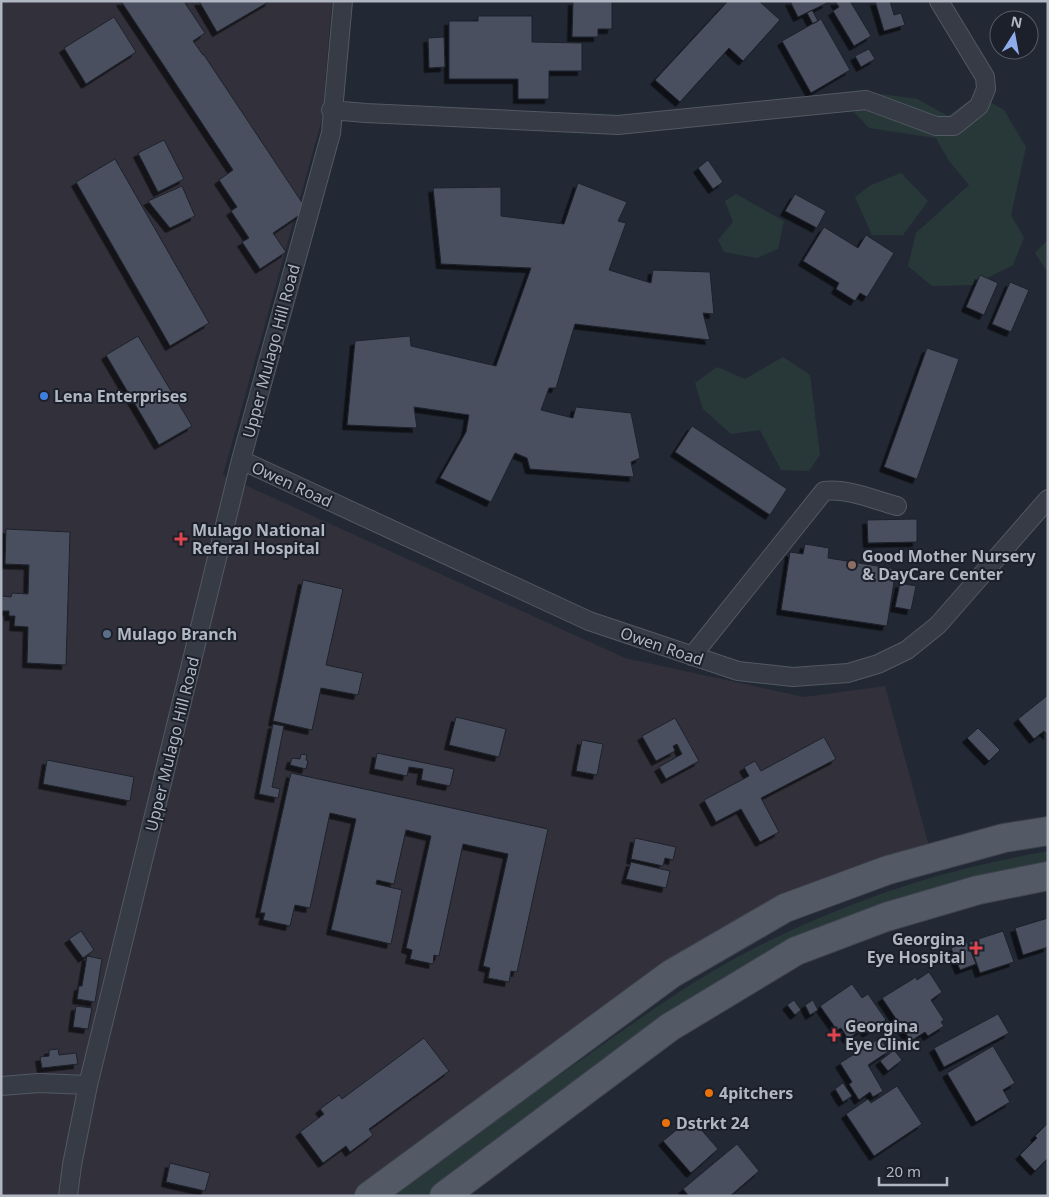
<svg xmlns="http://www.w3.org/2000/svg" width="1049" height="1197" viewBox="0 0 1049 1197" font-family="'Noto Sans',sans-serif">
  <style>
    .medical { fill: #32303a }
    .green { fill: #283839 }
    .building { fill: #49505e; stroke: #1d222c; filter: url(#shadow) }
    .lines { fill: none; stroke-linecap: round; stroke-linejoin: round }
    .street-casing { stroke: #535963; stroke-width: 20 }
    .primary-casing { stroke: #3f444f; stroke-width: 30 }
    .street { stroke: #363b45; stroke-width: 18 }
    .primary { stroke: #545a65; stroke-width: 28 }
    .shop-dot { fill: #3f7fe0; stroke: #1b202a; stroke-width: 2 }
    .health-dot { fill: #e0444e; stroke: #1b202a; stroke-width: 2 }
    .education-dot { fill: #8d6e63; stroke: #1b202a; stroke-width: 2 }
    .service-dot { fill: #5c6f8a; stroke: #1b202a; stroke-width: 2 }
    .food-dot { fill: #e8710a; stroke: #1b202a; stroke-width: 2 }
    .labels { text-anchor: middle; stroke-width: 4; stroke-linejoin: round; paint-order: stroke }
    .street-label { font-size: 16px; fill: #b0b6c2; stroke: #1b202a }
    .poi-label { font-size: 16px; font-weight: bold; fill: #b0b6c2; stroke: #1b202a; text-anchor: start }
  </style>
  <defs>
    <filter id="shadow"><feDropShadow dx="-4.5" dy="4.5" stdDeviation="0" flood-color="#0009"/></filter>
  </defs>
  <rect width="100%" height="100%" fill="#222934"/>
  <!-- medical -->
  <path class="medical" d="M1 1H332L322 119 223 475 625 658 804 697 885 686 929 846 833 877 441 1133 353 1196H1Z"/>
  <!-- green -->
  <path class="green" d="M866 92 917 99 948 116 977 95 1004 110 1026 147 1011 215 1024 238 1013 265 973 285 932 286 908 266 916 233 969 185 949 161 936 138 869 128 854 112Z
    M901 173 928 201 903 235H872L855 197 871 185Z
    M736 194 784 221 778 249 757 258 724 252 718 240 733 222 725 201Z
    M1048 240V273L1035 253Z
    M783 357 810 375 820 455 809 471 781 470 760 430 731 434 703 409 695 383 717 367 745 379Z
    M1048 851V866L678 1012 430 1196H391C454 1148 519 1103 584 1058 646 1014 707 970 775 938 842 906 913 880 985 864 1006 859 1027 855 1048 851Z"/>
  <!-- building -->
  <path class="building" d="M121 1H188L185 3 205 33 193 41 203 55H204L307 210 273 233 286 252 260 269 242 242 249 238 231 211 237 207 219 180 233 170Z
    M199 1H270L217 32Z
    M573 1H612V29H598V37H572Z
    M728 1H759L780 20 743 61 729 48 680 102 655 80Z
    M790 1H826L827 3 798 17Z
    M835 1H850L871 36 854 46 833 11 839 7Z
    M875 1H890L894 15 901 13 905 25 884 31Z
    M812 10 818 21 813 24 807 13Z
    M478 16H532V42L582 43V71H549V99H518V79H449V21H478Z
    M114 17 136 52 86 84 64 48Z
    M821 19 850 70 811 93 782 41Z
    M444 37 445 67 429 68 428 38Z
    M869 49 875 59 861 67 855 56Z
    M164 140 184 179 158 192 138 153Z
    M115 159 209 323 170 346 76 182Z
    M708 160 723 182 713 189 698 168Z
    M578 183 627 202 618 221 626 223 609 270 651 283 653 270 710 272 714 314 703 313 710 340 575 324 556 388H549L541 410 573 418 576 407 631 413 640 458 631 462 634 477 530 469 527 458 515 453 491 502 440 478 466 432 469 415 414 407 417 428 347 425 355 341 410 336 411 346 496 366 531 268 441 264 433 188 501 187V216L564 224Z
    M182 186 195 216 170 228 148 201Z
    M795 194 826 211 817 228 785 211Z
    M824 227 858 248 866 235 894 253 867 297 860 293 855 301 836 289 839 283 803 261Z
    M980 275 998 283 984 315 966 307Z
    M1010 282 1029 290 1011 332 992 324Z
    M138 336 192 426 159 445 106 355Z
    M927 348 959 359 917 479 884 467Z
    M692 426 787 489 770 515 675 452Z
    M917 519V542L868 543 867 520Z
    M6 529 70 532 66 665 27 663 28 627 14 626 15 616H9V611H2V596L11 597 12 593 28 594 29 565 5 564Z
    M805 544 829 548 828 558 896 569 887 626 781 610 790 552 803 554Z
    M303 580 343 589 326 665 363 673 358 695 321 688 312 730 273 721Z
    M900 583 916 586 911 610 895 607Z
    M1048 695V735L1044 731 1034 739 1018 719Z
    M456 717 506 729 499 757 449 745Z
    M675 718 699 761 666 779 659 767 682 754 677 744 673 746 675 751 656 761 642 736Z
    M273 724 284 726 272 787 280 789 278 798 259 794Z
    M978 728 1000 750 989 761 967 738Z
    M824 737 836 759 761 798 779 832 760 842 741 809 716 822 704 800 749 776 744 767 755 761 761 771Z
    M582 740 603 744 597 775 576 771Z
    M377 753 454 769 450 786 421 780 423 769 409 767 407 776 374 769Z
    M301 754 307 755 306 760 308 761 306 769 290 765 292 758 300 759Z
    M47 760 134 777 130 801 43 784Z
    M291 773 548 829 517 972 511 971 509 982 488 978 490 968 483 966 508 854 463 844 439 956 434 955 433 964 410 959 412 950 406 948 431 836 406 830 394 884 377 880 376 884 402 890 391 944 331 930 356 819 330 813 310 908 295 905 290 926 263 920 265 913H260Z
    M635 838 676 847 673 860 665 858 663 866 631 859Z
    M631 862 670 871 666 888 626 879Z
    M1048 918V947L1023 955 1015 928Z
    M81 931 94 950 83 958 69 939Z
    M1003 931 1014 962 980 973 969 942Z
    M967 942 976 964 960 970 951 948Z
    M87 956 102 959 95 1002 77 999 79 986H82Z
    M929 972 942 992 931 1000 944 1020 941 1022 944 1026 928 1036 925 1032 911 1041 882 998 916 977 917 980Z
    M852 984 862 998 868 994 886 1020 867 1033 864 1028 848 1039 841 1028 837 1030 820 1006Z
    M794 1000 801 1010 795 1015 787 1005Z
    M813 1000 818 1010 810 1015 805 1005Z
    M76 1006 92 1008 88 1029 73 1027Z
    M998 1014 1009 1033 944 1067 934 1048Z
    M424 1038 449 1071 369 1129 373 1135 350 1152 346 1146 323 1163 300 1132 324 1114 320 1109 339 1095 342 1099Z
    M880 1038 889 1051 868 1065 883 1091 873 1097 870 1092 859 1100 849 1084 852 1082 840 1063Z
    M993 1046 1015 1083 1003 1090 1010 1102 976 1122 947 1073Z
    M58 1049 59 1055 76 1053 78 1064 42 1068 40 1057 49 1056V1050Z
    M894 1050 902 1060 888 1071 880 1061Z
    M843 1083 852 1096 843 1102 835 1089Z
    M897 1086 922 1124 874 1156 846 1114 868 1099 871 1103Z
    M691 1118 718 1149 691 1173 663 1141Z
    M1048 1123V1158L1035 1171 1020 1155 1037 1138 1035 1136Z
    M737 1144 759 1171 730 1196H689L683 1189Z
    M170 1163 210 1173 205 1191 166 1182Z"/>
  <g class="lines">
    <!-- street casing -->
    <g class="street-casing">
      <path id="street" d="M331 110 366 113 618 125 866 100 936 126H954L979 106 986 89 985 77 939 1
        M241 460 589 621 738 671 793 677 848 673 878 664 907 650 938 625 1048 499
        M692 656 824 491C848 488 874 500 897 506
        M1 1086 39 1083 88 1085
        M68 1196 72 1165 88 1085 241 460 331 133 343 1"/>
    </g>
    <!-- primary casing -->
    <g class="primary-casing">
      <path id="primary" d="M369 1196 671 974 785 908 888 870 1004 838 1048 831
        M444 1196 670 1027 796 951 886 917 978 890 1048 876"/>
    </g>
    <!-- street -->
    <use href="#street" class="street"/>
    <!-- primary -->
    <use href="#primary" class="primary"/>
  </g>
  <!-- markers -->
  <circle class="shop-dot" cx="44" cy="396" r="5"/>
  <g class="health-dot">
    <path d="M178.5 531.5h5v5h5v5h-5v5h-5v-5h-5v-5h5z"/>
    <path d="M973.5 940.5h5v5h5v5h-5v5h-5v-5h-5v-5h5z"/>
    <path d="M831.5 1027.5h5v5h5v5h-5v5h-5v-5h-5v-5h5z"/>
  </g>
  <circle class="education-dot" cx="852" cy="565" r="5"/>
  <circle class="service-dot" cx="107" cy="634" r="5"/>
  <g class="food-dot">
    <circle cx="709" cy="1093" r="5"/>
    <circle cx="666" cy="1123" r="5"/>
  </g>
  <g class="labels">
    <!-- street labels -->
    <g class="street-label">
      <text transform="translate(271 351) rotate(-75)" y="6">Upper Mulago Hill Road</text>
      <text transform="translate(292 484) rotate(25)" y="6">Owen Road</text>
      <text transform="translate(662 646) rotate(19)" y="6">Owen Road</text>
      <text transform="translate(172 744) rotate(-76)" y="6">Upper Mulago Hill Road</text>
    </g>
    <!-- poi labels -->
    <g class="poi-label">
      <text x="54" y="402">Lena Enterprises</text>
      <text x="192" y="536">Mulago National<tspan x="192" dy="18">Referal Hospital</tspan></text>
      <text x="862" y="562">Good Mother Nursery<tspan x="862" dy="18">&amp; DayCare Center</tspan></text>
      <text x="117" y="640">Mulago Branch</text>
      <text x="965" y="945" text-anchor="end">Georgina<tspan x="965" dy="18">Eye Hospital</tspan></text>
      <text x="845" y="1032">Georgina<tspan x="845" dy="18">Eye Clinic</tspan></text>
      <text x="719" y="1099">4pitchers</text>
      <text x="676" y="1129">Dstrkt 24</text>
    </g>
  </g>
  <!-- border -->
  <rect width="1049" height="1197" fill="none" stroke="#b0b6c2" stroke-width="5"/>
  <!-- north arrow -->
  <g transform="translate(1014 35) rotate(11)"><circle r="24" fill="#1b202a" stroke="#575c67"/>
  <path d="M0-4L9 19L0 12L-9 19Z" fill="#8dace9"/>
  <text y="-8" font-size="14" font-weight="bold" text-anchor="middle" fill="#b0b6c2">N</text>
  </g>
  <!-- scale -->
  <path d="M879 1177v8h68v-8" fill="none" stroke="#b0b6c2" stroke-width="2.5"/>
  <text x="886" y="1177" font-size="15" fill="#b0b6c2" stroke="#1b202a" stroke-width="4" paint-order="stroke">20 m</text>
</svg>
